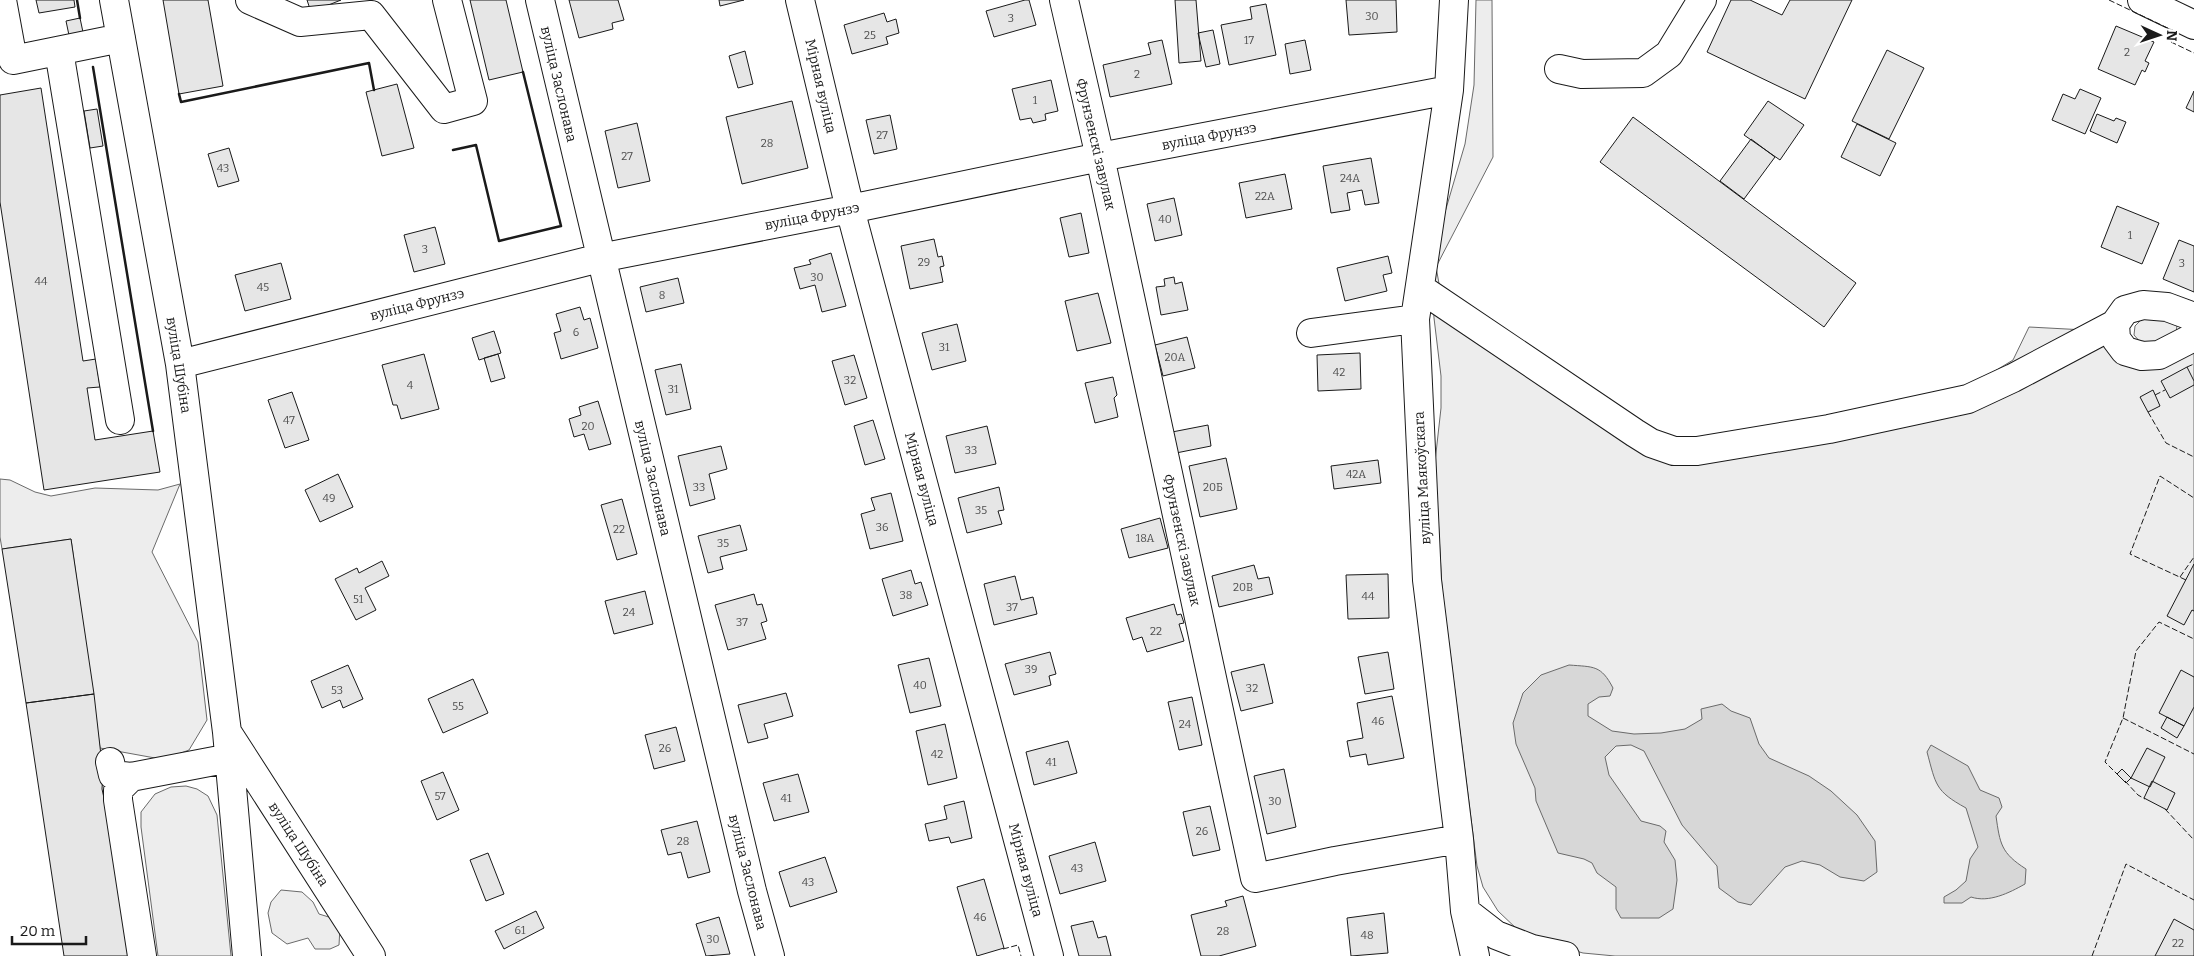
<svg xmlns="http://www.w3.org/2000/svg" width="2194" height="956" viewBox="0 0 2194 956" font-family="Bitter,serif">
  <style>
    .built { fill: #ededed; stroke: #6a6a6a }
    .water { fill: #d7d7d7; stroke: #6a6a6a }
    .building { fill: #e6e6e6; stroke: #1a1a1a }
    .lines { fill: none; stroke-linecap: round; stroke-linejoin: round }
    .minor-casing { stroke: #1a1a1a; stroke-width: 30 }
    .minor { stroke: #fff; stroke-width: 28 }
    .fence { stroke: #1a1a1a; stroke-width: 1; stroke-dasharray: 6 2.5; stroke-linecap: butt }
    .wall { stroke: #1a1a1a; stroke-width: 2.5 }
    .labels { text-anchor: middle; stroke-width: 4; stroke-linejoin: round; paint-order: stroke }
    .number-label { font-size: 11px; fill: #4d4d4d }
    .street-label { font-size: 14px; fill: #1a1a1a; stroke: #fff }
  </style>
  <rect width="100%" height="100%" fill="#fff"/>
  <!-- built -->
  <path class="built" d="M1476 0H1492L1493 157 1436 267 1440 289 1669 439 1691 441 1962 391 2013 360 2029 327 2104 331 2107 347H2194V956H1615L1583 953 1551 944 1519 931 1498 911 1483 887 1477 866 1442 589 1435 462 1441 408V376L1434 318 1432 280 1438 236 1465 144 1474 85Z
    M2150 316 2169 320 2177 325 2176 334 2167 342 2142 344 2134 335 2135 326 2141 320Z
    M0 479 10 480 35 492 51 496 95 488 158 490 180 484 152 552 198 642 207 720 189 750 173 756 155 758 100 748 71 539 2 549 0 537Z
    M186 786 197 789 208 796 217 815 231 956H158L141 827V812L155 794 171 787Z
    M281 890 302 892 313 902 319 914 332 918 340 927 339 945 330 949H315L308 938 287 944 272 933 268 913 271 902Z"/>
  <!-- water -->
  <path class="water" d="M1569 665C1594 667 1601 665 1613 688L1610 696 1599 697 1588 704V716L1612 731 1634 734 1661 733 1685 729 1702 719 1701 709 1722 704 1731 711 1750 718 1759 744 1769 758 1809 776 1831 791 1857 815 1875 841 1877 872 1864 881 1840 877 1820 865 1802 861 1785 867 1751 905 1738 902 1719 888 1717 866 1682 825 1644 751 1631 745 1616 746 1605 757 1609 775 1641 821 1660 826 1666 831 1664 842 1675 860 1677 880 1673 909 1659 918H1621L1616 909V887L1597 873 1592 863 1584 859 1558 853 1536 801 1535 788 1516 744 1513 723 1523 693 1541 675Z
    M1931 745 1968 766 1980 790 1999 798 2002 807 1996 816C2000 844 2001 853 2026 869L2025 884C2009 893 1989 903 1971 897L1962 903H1944V897L1956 890 1966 881 1970 859 1978 847 1966 808C1935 791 1936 785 1927 752Z"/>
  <!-- building -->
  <path class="building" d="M36 0H74L75 7 39 13Z
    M163 0H208L223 86 179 94Z
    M307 0H341L311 12Z
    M470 0H506L523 72 489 80Z
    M569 0H618L624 20 612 23 613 29 579 38Z
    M719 0H744L720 6Z
    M1025 0H1029L1036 25 994 37 986 11Z
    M1175 0H1196L1201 61 1179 63Z
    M1346 0H1396L1397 32 1349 35Z
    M1731 0H1750L1782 15 1790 0H1852L1805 99 1707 52Z
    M1266 4 1276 55 1229 65 1221 25 1252 19 1250 7Z
    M884 13 887 22 896 19 899 33 886 37 888 44 852 54 844 25Z
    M80 18 84 37 70 40 66 21Z
    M2116 26 2154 42 2145 61 2149 63 2145 72 2142 70 2135 85 2098 69Z
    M1213 30 1220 64 1206 67 1198 33Z
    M1162 40 1172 84 1110 97 1103 65 1151 54 1148 43Z
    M1305 40 1311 70 1290 74 1285 44Z
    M1887 50 1924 68 1889 139 1852 121Z
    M745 51 753 84 738 88 729 56Z
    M1051 80 1058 111 1045 114 1046 120 1033 123 1031 118 1020 120 1012 89Z
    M397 84 414 148 382 156 366 92Z
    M41 88 83 361 96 359 100 387 87 388 95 440 153 431 160 472 44 490 0 202V95Z
    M2080 89 2101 98 2085 134 2052 120 2063 94 2075 99Z
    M2194 91V112L2186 108Z
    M792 101 808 168 742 184 726 117Z
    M1768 101 1804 125 1780 160 1744 135Z
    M97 109 103 146 90 148 84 111Z
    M2097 114 2114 121 2116 118 2126 122 2117 143 2090 131Z
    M890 115 897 149 874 154 866 120Z
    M1633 117 1856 283 1824 327 1600 162Z
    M637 123 650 181 618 188 605 131Z
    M1857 124 1896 143 1880 176 1841 157Z
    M1751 139 1775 157 1744 199 1720 181Z
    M229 148 239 181 218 187 208 154Z
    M1371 158 1379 203 1365 205 1362 190 1347 193 1350 210 1331 213 1323 166Z
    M1285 174 1292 209 1246 218 1239 183Z
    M1174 198 1182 235 1155 241 1147 204Z
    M2117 206 2159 223 2142 264 2101 247Z
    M1081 213 1089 253 1069 257 1060 218Z
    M435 227 445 264 414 272 404 235Z
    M934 239 938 257 942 256 944 266 940 267 943 282 910 289 901 246Z
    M2179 240 2194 246V292L2163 279Z
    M831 253 846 306 822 312 815 285 800 289 794 268 811 264 809 260Z
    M1388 256 1392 273 1383 275 1387 291 1345 301 1337 268Z
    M281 263 291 299 245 311 235 275Z
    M1174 277 1175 284 1182 282 1188 310 1161 315 1156 287 1165 286 1164 279Z
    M678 278 684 303 646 312 640 287Z
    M1098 293 1111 343 1077 351 1065 301Z
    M580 307 584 320 590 318 598 348 561 359 554 333 561 331 556 314Z
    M957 324 966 361 932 370 922 333Z
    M494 331 501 353 479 360 472 338Z
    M1187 337 1195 368 1163 376 1155 345Z
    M1360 353 1361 389 1318 391 1317 355Z
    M424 354 439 409 401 419 397 405H393L382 365Z
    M498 354 505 378 491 382 484 358Z
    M854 355 867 398 845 405 832 361Z
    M681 364 691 409 666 415 655 370Z
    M2187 367 2194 381V385L2170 398 2161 381Z
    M1113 377 1117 395 1114 398 1118 417 1095 423 1085 383Z
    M2153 390 2160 406 2148 412 2140 397Z
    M292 392 309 440 285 448 268 400Z
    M598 401 611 444 589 450 584 434 574 437 569 419 581 415 579 407Z
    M873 420 885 459 865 465 854 426Z
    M1208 425 1211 446 1176 453 1172 432Z
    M987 426 996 464 955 473 946 436Z
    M721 446 727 469 709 474 715 499 690 506 678 456Z
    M1226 458 1237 509 1200 517 1189 466Z
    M1378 460 1381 483 1334 489 1331 466Z
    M338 474 353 507 320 522 305 490Z
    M999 487 1004 510 998 511 1002 524 967 533 958 498Z
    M891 493 903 541 870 549 861 514 875 510 871 498Z
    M622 499 637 554 617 560 601 505Z
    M1160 518 1168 548 1129 558 1121 529Z
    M740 525 747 550 720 557 723 569 708 573 698 536Z
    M71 539 94 694 26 703 2 549Z
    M382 561 389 576 365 588 376 610 356 620 335 579 357 568 359 573Z
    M2194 564V611L2192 610 2184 625 2167 616Z
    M1254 565 1258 579 1269 577 1273 594 1219 607 1212 576Z
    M911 570 915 584 921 582 928 605 893 616 882 579Z
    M1388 574 1389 618 1348 619 1346 575Z
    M1015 576 1021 600 1033 597 1037 614 994 625 984 584Z
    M645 591 653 624 614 634 605 601Z
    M754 594 757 605 762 604 767 621 761 623 766 639 728 650 715 605Z
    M1174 604 1177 615 1181 614 1184 623 1179 624 1184 641 1147 652 1142 637 1133 640 1126 618Z
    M1050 652 1056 674 1049 676 1051 685 1014 695 1005 664Z
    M1388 652 1394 689 1365 694 1358 657Z
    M929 658 941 706 910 713 898 665Z
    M1264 664 1273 703 1241 711 1231 672Z
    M348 665 363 699 343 708 340 700 322 708 311 681Z
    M2181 670 2194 677V707L2184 726 2159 713Z
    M473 679 488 713 443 733 428 699Z
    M786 693 793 716 764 724 768 738 748 743 738 705Z
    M94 694 103 773 102 789 111 830 131 956H64L26 703Z
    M1392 696 1404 758 1368 765 1366 754 1350 757 1347 741 1363 738 1357 703Z
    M1192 697 1202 745 1179 750 1168 702Z
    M2167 717 2184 726 2177 738 2161 728Z
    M945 724 957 778 928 785 916 731Z
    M676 727 685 761 654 769 645 735Z
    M1068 741 1077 773 1034 785 1026 752Z
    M2147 748 2165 757 2150 787 2131 778Z
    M1284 769 1296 827 1267 834 1254 776Z
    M2122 769 2131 778 2126 783 2117 774Z
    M443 772 459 810 437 820 421 781Z
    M798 774 809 812 774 821 763 783Z
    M2152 781 2175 793 2167 810 2144 798Z
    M964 801 972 838 951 843 949 837 929 841 925 824 947 819 944 806Z
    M1210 806 1220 850 1193 856 1183 812Z
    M697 821 710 872 688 878 681 852 668 855 661 830Z
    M1095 842 1106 881 1060 894 1049 856Z
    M488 853 504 894 486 901 470 860Z
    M825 857 837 892 790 907 779 872Z
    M984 879 1004 948 977 956 957 887Z
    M1243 896 1256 946 1219 956H1201L1191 915 1227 906 1225 901Z
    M536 911 544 928 504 949 495 931Z
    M1384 913 1388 953 1351 956 1347 918Z
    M719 917 730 954 706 956 696 924Z
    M2174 919 2194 930V956H2155Z
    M1093 921 1098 938 1106 936 1111 956H1079L1071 926Z"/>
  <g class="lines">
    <!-- minor casing -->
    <g class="minor-casing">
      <path id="minor" d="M2 0 13 60 121 38
        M114 0 180 364 227 732 247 956
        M250 0 300 22 371 15 444 109 473 101 447 0
        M540 0 752 891 770 956
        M800 0 850 209 1049 956
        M1064 0 1100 157 1255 878 1335 861 1459 839
        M1454 0 1449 90 1415 319 1427 580 1459 839 1465 911 1475 956
        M2142 0 2194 25
        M59 51 120 420
        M1559 69 1582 74 1643 73 1669 54 1702 0
        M1420 288 1635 433 1651 443 1674 451H1697L1829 429 1968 399 2013 378 2115 324
        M2194 317 2167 307 2143 305 2125 310 2115 324 2116 339 2125 351 2142 356 2159 355 2194 337
        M1311 333 1415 319
        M180 364 600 258 850 209 1100 157 1449 90
        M229 735 371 956
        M110 762 113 775 131 777 230 758
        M131 777 118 790V800L142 956
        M1465 911 1496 935 1532 949 1565 956"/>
    </g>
    <!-- minor -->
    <use href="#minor" class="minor"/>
    <!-- fence -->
    <path class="fence" d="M2109 0 2176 32 2171 42 2194 53
      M2187 367 2194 364
      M2155 395 2165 390
      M2148 412 2166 443 2194 457
      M2180 577 2194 557
      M2186 580 2130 554 2160 476 2194 498
      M2123 718 2194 754
      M2119 776 2105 762 2123 718 2136 651 2159 622 2194 639
      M2125 781 2138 795 2145 799
      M2165 809 2194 840
      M1003 949 1018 945 1021 956
      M2092 956 2126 864 2194 900"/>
    <!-- wall -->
    <path class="wall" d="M77 0 80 18
      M93 67 153 431
      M179 94 181 102 369 63 374 90
      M453 150 476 145 499 241 561 226 523 72"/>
  </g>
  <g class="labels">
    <!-- number labels -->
    <g class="number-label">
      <text x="1372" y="20">30</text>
      <text x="1011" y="22">3</text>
      <text x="870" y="39">25</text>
      <text x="1249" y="44">17</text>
      <text x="2127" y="56">2</text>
      <text x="1137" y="78">2</text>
      <text x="1035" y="104">1</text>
      <text x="882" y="139">27</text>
      <text x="767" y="147">28</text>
      <text x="627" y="160">27</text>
      <text x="223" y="172">43</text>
      <text x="1350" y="182">24А</text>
      <text x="1265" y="200">22А</text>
      <text x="1165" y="223">40</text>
      <text x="2130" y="239">1</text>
      <text x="425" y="253">3</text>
      <text x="924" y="266">29</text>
      <text x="2182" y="267">3</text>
      <text x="817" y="281">30</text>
      <text x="41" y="285">44</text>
      <text x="263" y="291">45</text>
      <text x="662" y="299">8</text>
      <text x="576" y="336">6</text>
      <text x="944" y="351">31</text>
      <text x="1175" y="361">20А</text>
      <text x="1339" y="376">42</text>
      <text x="850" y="384">32</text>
      <text x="410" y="389">4</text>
      <text x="673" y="393">31</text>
      <text x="289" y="424">47</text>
      <text x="588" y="430">20</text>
      <text x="971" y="454">33</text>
      <text x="1356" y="478">42А</text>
      <text x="699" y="491">33</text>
      <text x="1213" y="491">20Б</text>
      <text x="329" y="502">49</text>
      <text x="981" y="514">35</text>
      <text x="882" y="531">36</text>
      <text x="619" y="533">22</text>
      <text x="1145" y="542">18А</text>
      <text x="723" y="547">35</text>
      <text x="1243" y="591">20В</text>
      <text x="906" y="599">38</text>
      <text x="1368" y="600">44</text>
      <text x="358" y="603">51</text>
      <text x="1012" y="611">37</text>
      <text x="629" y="616">24</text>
      <text x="742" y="626">37</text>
      <text x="1156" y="635">22</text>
      <text x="1031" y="673">39</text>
      <text x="920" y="689">40</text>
      <text x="1252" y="692">32</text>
      <text x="337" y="694">53</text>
      <text x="458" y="710">55</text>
      <text x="1378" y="725">46</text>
      <text x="1185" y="728">24</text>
      <text x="665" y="752">26</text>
      <text x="937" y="758">42</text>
      <text x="1051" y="766">41</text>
      <text x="440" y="800">57</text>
      <text x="786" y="802">41</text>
      <text x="1275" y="805">30</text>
      <text x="1202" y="835">26</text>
      <text x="683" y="845">28</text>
      <text x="1077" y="872">43</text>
      <text x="808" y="886">43</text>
      <text x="980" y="921">46</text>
      <text x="520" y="934">61</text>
      <text x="1223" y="935">28</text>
      <text x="1367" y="939">48</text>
      <text x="713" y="943">30</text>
      <text x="2178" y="947">22</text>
    </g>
    <!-- street labels -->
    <g class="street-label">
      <text transform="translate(559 84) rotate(77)" y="5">вуліца Заслонава</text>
      <text transform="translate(821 86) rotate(77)" y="5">Мірная вуліца</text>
      <text transform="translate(1209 136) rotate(-11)" y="5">вуліца Фрунзэ</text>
      <text transform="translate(1096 144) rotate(77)" y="5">Фрунзенскі завулак</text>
      <text transform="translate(812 216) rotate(-11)" y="5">вуліца Фрунзэ</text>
      <text transform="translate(417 304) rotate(-14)" y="5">вуліца Фрунзэ</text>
      <text transform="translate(179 365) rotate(81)" y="5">вуліца Шубіна</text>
      <text transform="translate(653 478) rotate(77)" y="5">вуліца Заслонава</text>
      <text transform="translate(1422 478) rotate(-93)" y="5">вуліца Маякоўскага</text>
      <text transform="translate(922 479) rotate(75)" y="5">Мірная вуліца</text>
      <text transform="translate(1182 540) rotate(78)" y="5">Фрунзенскі завулак</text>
      <text transform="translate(299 844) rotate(57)" y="5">вуліца Шубіна</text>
      <text transform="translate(1026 870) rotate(75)" y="5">Мірная вуліца</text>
      <text transform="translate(748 872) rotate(76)" y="5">вуліца Заслонава</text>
    </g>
  </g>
  <!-- north arrow -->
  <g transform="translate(2159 35) rotate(93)" stroke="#ffffff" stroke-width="4" paint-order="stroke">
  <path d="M0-4L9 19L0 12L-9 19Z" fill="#1a1a1a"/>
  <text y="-8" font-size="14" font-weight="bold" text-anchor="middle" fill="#1a1a1a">N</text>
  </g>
  <!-- scale -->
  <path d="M12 936v8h74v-8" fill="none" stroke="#1a1a1a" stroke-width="2.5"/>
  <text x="20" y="936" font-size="15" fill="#1a1a1a" stroke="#ffffff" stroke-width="4" paint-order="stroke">20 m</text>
</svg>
